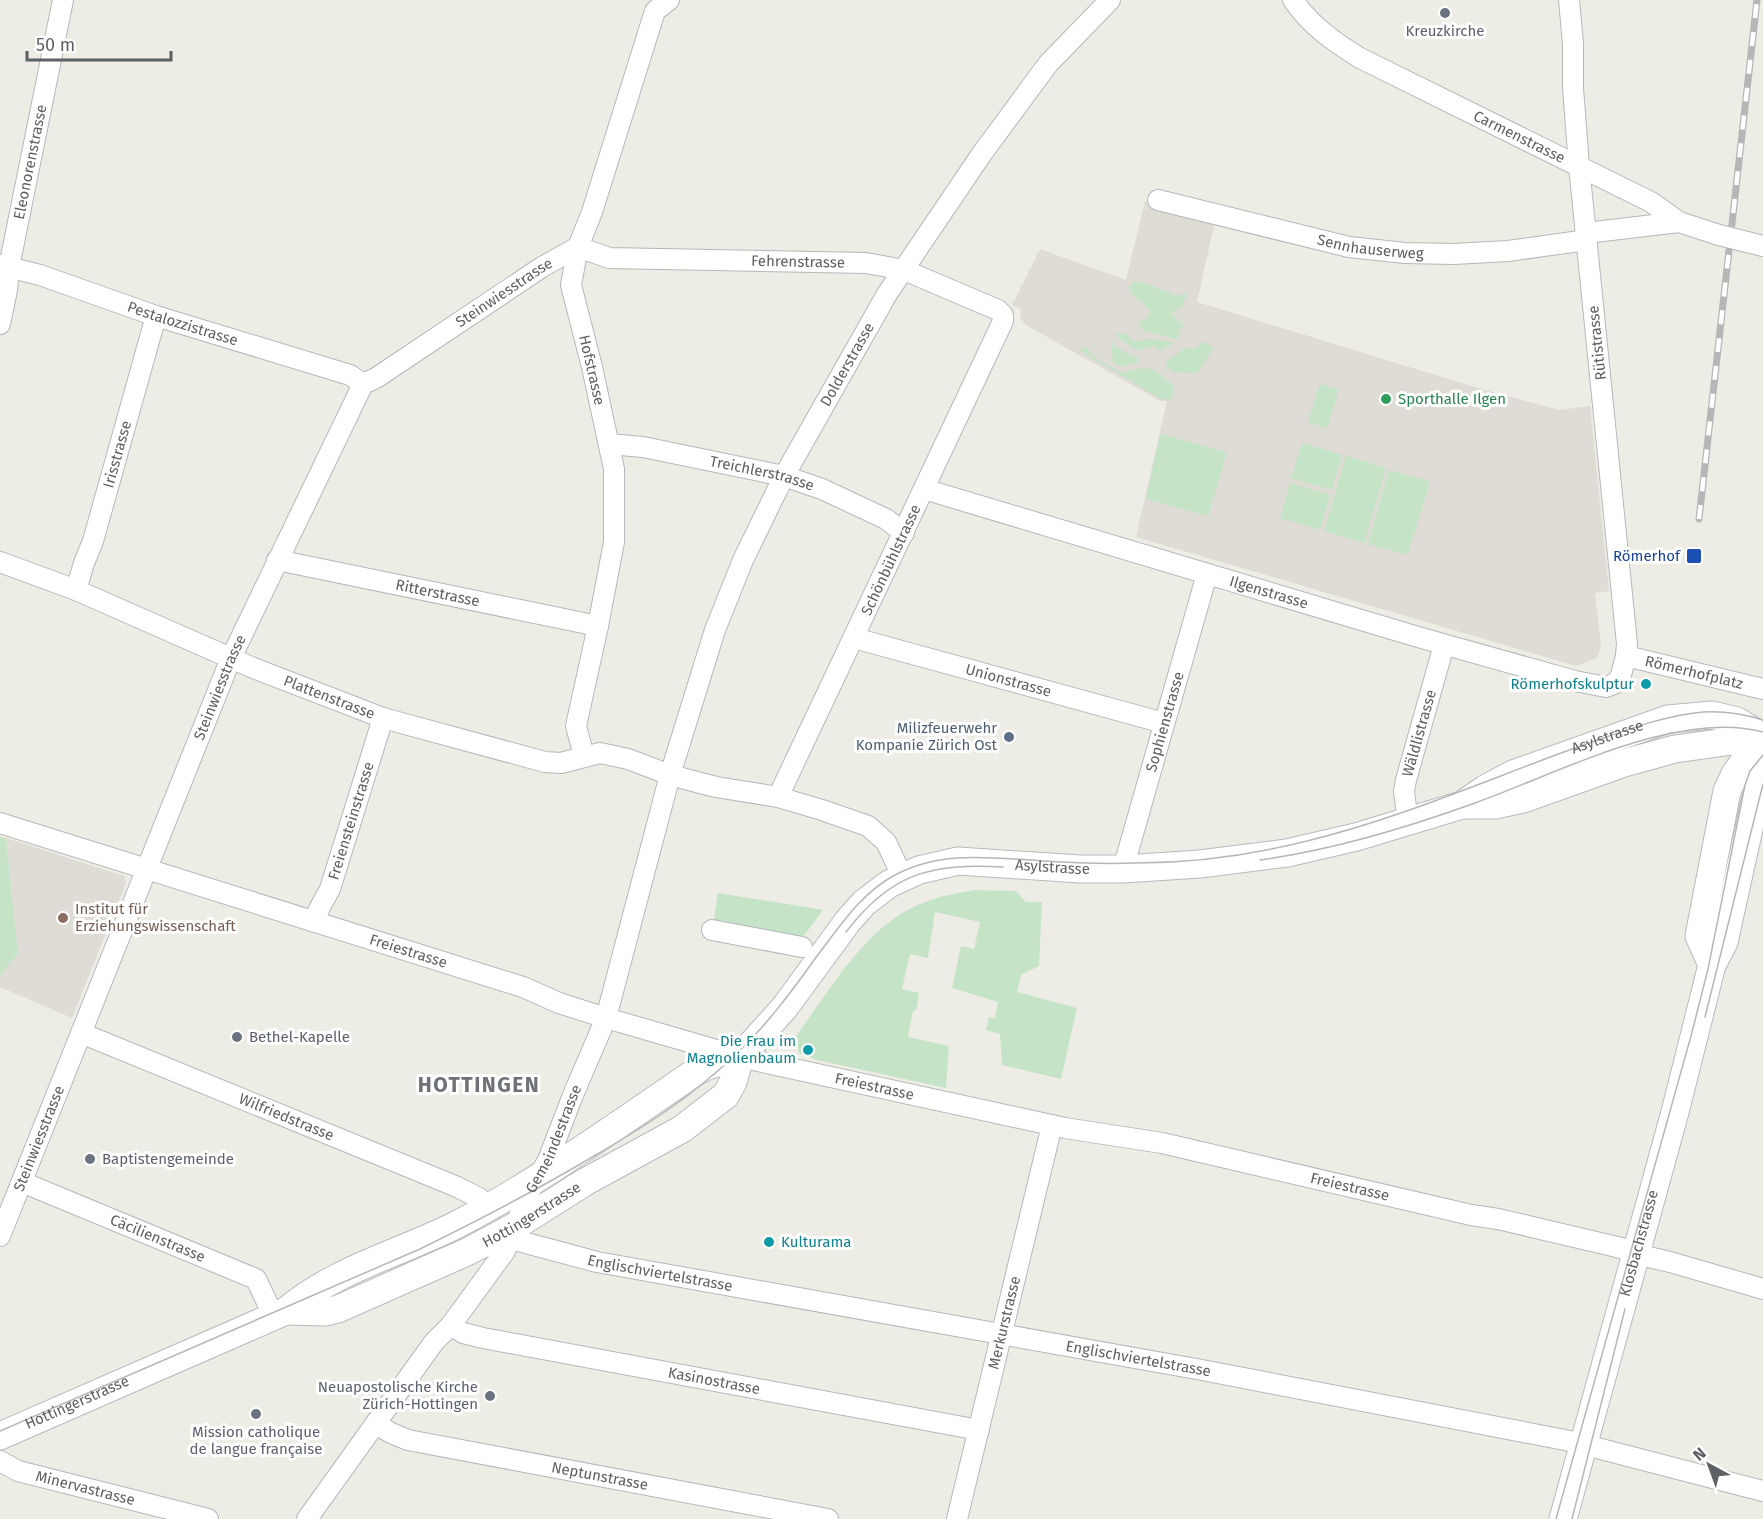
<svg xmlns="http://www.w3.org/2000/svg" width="1763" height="1519" viewBox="0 0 1763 1519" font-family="'Fira Sans',sans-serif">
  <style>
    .education { fill: #dedcd4 }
    .green { fill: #c5e3c7 }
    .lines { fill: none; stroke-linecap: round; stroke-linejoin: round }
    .street-casing { stroke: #b6b7bb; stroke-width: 22 }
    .secondary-casing { stroke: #b7b9be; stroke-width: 29 }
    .street { stroke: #fff; stroke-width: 20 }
    .secondary { stroke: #fff; stroke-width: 27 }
    .tram { stroke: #b5b6b6; stroke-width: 1.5 }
    .rail-casing { stroke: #b5b6b6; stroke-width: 7 }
    .rail { stroke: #fff; stroke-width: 4.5; stroke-dasharray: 14; stroke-linecap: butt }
    .street-bridge-casing { stroke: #b6b7bb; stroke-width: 22; stroke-linecap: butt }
    .street-bridge { stroke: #fff; stroke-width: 20 }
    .worship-dot { fill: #6b7280; stroke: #fff; stroke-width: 2 }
    .leisure-dot { fill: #2e9e5b; stroke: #fff; stroke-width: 2 }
    .transit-dot { fill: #1a4fb4; stroke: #fff; stroke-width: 2 }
    .culture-dot { fill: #0f9aa8; stroke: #fff; stroke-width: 2 }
    .service-dot { fill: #5c6f8a; stroke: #fff; stroke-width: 2 }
    .education-dot { fill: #8d6e63; stroke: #fff; stroke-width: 2 }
    .labels { text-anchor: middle; stroke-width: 6; stroke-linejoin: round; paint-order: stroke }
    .worship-label { font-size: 15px; fill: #5b616d; stroke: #fff }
    .street-label { font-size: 15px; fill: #5d6064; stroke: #fff }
    .leisure-label { font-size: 15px; fill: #27864d; stroke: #fff; text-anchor: start }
    .transit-label { font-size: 15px; fill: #164399; stroke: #fff; text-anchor: end }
    .culture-label { font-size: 15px; fill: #0d838f; stroke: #fff; text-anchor: end }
    .service-label { font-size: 15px; fill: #4e5e75; stroke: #fff; text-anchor: end }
    .education-label { font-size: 15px; fill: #785e54; stroke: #fff; text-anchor: start }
    .district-label { font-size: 21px; font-weight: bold; letter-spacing: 1.5px; fill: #6e7176; stroke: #fff }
  </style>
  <rect width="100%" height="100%" fill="#eeede5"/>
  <!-- education -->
  <path class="education" d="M1145 201 1215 221 1197 302 1478 388 1559 410 1590 406 1609 591 1595 593 1601 646 1597 658 1576 666 1136 537 1167 401H1160L1026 325 1020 318 1021 309 1012 305 1040 249 1126 280Z
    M6 838 124 876 126 883 72 1018 0 987V975L18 954Z"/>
  <!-- green -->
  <path class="green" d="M1138 281 1169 292 1174 295 1188 294 1182 306 1171 313 1184 326 1178 331 1179 337 1176 339 1142 330 1139 325 1142 320 1144 321 1151 312 1129 291 1131 283Z
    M1112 333 1126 334 1135 342 1150 339 1172 342V344L1161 351 1153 346 1140 350 1133 348Z
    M1202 341 1214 348 1197 373 1172 372 1164 363 1185 348 1196 349Z
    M1111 344 1139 359 1137 362 1121 367 1113 362Z
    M1086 347 1094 357 1122 373C1149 364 1156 367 1174 388L1172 399H1161L1080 351Z
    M1319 384 1339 390 1327 428 1308 422Z
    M1160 434 1227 452 1208 516 1146 499Z
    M1302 443 1342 455 1332 490 1291 478Z
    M1346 456 1386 468 1364 543 1324 531Z
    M1389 470 1430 481 1408 555 1368 544Z
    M1290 483 1330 495 1320 530 1280 518Z
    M0 837 6 838 18 954 0 975Z
    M974 890 1016 891 1026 902H1042L1039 966 1021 975 1017 992 1077 1008 1061 1079 1002 1065 1000 1034 986 1030 989 1017 995 1018 998 1002 952 988 961 946 974 949 980 922 935 912 928 958 910 954 902 989 919 993 916 1011H913L908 1037 949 1046 946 1088 817 1060 799 1053 796 1036C831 989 867 923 925 902 940 896 958 893 974 890Z
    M718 893 823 910 800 941 713 924Z"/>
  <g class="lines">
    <!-- street casing -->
    <g class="street-casing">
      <g id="street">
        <path id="s1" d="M1293 0C1310 25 1334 42 1360 58L1651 202 1679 222 1719 235"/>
        <path id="s2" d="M1158 200 1349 247 1405 253 1454 254 1508 251 1587 240"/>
        <path d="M1586 233 1679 222"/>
        <path d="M1747 242 1763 246"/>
        <path id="s3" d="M578 247 609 258 866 263 904 270 998 310 1003 315V321L778 797"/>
        <path id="s4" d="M0 265 40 275 156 316 350 375 363 384"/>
        <path id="s5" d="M0 324 7 290 9 267 63 0"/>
        <path id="s6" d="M609 444 643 447 784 476 822 489 886 519 904 533"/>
        <path id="s7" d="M924 489 1418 637 1575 681 1606 687 1616 683 1621 675 1626 656 1627 644 1579 166 1573 88V44L1569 0"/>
        <path id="s8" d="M277 560 598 626"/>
        <path id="s9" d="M0 562 76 590 251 667 383 718 545 762 561 763 600 753 628 759 670 775 716 787 778 797 822 810 868 826 886 842 902 876"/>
        <path id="s10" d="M76 590 84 563 93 541 156 316"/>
        <path id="s11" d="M854 638 1164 723"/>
        <path id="s12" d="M1626 656 1763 689"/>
        <path d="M584 756 576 726 598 626 614 542V469L592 367 571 285 578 247 592 212 655 11 669 0"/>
        <path id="s13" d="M0 823 523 987 559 1003 606 1018 744 1058 1065 1128 1162 1143 1471 1215 1498 1219 1617 1247 1636 1252 1640 1255 1670 1262 1763 1289"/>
        <path id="s14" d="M1408 823 1404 791 1406 780 1444 645"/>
        <path id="s15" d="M1123 869 1207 574"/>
        <path id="s16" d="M314 922 320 907 330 889 383 718"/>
        <path d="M712 930 802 947"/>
        <path id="s17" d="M81 1033 455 1186 479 1198 486 1208"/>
        <path id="s18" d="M22 1182 256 1279 274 1317"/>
        <path id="s19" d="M0 1236 231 658 363 384 376 378 542 267 578 247"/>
        <path id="s20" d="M511 1239 597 1262 1202 1370 1570 1441 1763 1491"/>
        <path id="s21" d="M451 1325 463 1333 483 1338 979 1430"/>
        <path id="s22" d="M376 1424 391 1433 408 1440 828 1519"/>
        <path id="s23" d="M0 1461 18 1471 208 1519"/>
        <path id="s24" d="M307 1519 434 1342 451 1325 505 1251 528 1194 548 1160 573 1095 606 1018 670 775 715 630 743 560 784 476 887 294 981 155 1048 64 1110 0"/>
        <path id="s25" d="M957 1519 1052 1125"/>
      </g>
    </g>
    <!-- secondary casing -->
    <g class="secondary-casing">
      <g id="secondary">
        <path d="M1462 805H1495L1523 799 1624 763 1675 749 1761 737"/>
        <path d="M1712 965 1699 936 1727 791 1735 774 1761 737"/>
        <path id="s26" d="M286 1311 326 1312 338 1309 469 1251 514 1227 585 1182 682 1129 726 1095 733 1082 740 1057"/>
        <path id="s27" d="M0 1436 286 1311C334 1270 400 1253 456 1225 539 1182 617 1125 694 1073L707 1066 740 1057 785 1007 848 921 864 903 889 884 919 870 958 861 1080 869H1123L1200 864 1287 853 1356 837 1462 805 1485 789 1513 774 1668 719 1712 715 1737 721 1763 737"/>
        <path id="s28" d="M1563 1519 1675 1112 1712 965 1724 942 1760 779 1761 737"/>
      </g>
    </g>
    <!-- street -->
    <use href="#street" class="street"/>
    <!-- secondary -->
    <use href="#secondary" class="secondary"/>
    <!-- tram -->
    <g class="tram">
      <path d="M1260 860C1333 850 1406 828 1475 803 1556 774 1678 709 1763 732"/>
      <path d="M846 932C891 873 931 863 1003 867"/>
      <path d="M1705 1017 1763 784"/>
      <path id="s29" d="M0 1431 420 1249C479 1220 537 1190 594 1156 644 1127 693 1096 735 1055 767 1025 792 991 817 956 840 926 861 893 895 875 942 850 992 858 1044 861 1074 863 1104 864 1135 863 1192 863 1251 855 1307 841 1398 819 1484 781 1572 749 1614 735 1658 716 1703 712 1723 711 1744 714 1763 720"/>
      <path d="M1556 1519 1691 1036 1708 969 1745 785 1750 771 1763 755"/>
      <path d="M1572 1519 1625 1309"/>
    </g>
    <!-- rail casing -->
    <g class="rail-casing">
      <path id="rail" d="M1699 519 1757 0"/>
    </g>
    <!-- rail -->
    <use href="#rail" class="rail"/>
    <!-- street-bridge casing -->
    <g class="street-bridge-casing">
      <path id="street-bridge" d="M1719 235 1747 242"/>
    </g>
    <!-- street-bridge -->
    <use href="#street-bridge" class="street-bridge"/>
  </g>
  <!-- markers -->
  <g class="worship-dot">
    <circle cx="1445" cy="13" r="6"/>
    <circle cx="237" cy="1037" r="6"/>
    <circle cx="90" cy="1159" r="6"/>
    <circle cx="490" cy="1396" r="6"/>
    <circle cx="256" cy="1414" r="6"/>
  </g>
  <circle class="leisure-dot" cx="1386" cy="399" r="6"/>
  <rect class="transit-dot" x="1686" y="548" width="16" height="16" rx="3"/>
  <g class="culture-dot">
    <circle cx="1646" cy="684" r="6"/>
    <circle cx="808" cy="1050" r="6"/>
    <circle cx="769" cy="1242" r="6"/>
  </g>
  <circle class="service-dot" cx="1009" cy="737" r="6"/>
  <circle class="education-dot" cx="63" cy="918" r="6"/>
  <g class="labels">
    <!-- worship labels -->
    <g class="worship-label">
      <text x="1445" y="36">Kreuzkirche</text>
      <text x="249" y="1042" text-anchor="start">Bethel-Kapelle</text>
      <text x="102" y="1164" text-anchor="start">Baptistengemeinde</text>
      <text x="478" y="1392" text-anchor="end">Neuapostolische Kirche<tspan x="478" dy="17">Zürich-Hottingen</tspan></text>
      <text x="256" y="1437">Mission catholique<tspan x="256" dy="17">de langue française</tspan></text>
    </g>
    <!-- street labels -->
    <g class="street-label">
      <text dy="5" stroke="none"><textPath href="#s1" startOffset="267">Carmenstrasse</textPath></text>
      <text dy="5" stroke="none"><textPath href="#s5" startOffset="165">Eleonorenstrasse</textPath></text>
      <text dy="5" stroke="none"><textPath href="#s2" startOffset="218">Sennhauserweg</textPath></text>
      <text dy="5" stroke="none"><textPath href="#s3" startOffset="222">Fehrenstrasse</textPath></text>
      <text dy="5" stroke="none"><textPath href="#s19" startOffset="1095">Steinwiesstrasse</textPath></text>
      <text dy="5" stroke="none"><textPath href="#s4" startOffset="192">Pestalozzistrasse</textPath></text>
      <text transform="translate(1597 343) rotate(-96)" y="5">Rütistrasse</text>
      <text dy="5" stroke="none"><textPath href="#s24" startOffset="1288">Dolderstrasse</textPath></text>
      <text transform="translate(592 370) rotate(77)" y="5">Hofstrasse</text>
      <text dy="5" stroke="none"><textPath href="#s10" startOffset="142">Irisstrasse</textPath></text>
      <text dy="5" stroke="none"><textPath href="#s6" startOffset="156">Treichlerstrasse</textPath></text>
      <text transform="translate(891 560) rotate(-65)" y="5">Schönbühlstrasse</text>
      <text dy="5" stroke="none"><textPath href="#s7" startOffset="360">Ilgenstrasse</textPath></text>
      <text dy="5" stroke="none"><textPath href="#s8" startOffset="164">Ritterstrasse</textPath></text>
      <text dy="5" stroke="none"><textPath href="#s12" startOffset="70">Römerhofplatz</textPath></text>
      <text dy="5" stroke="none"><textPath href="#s11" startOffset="160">Unionstrasse</textPath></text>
      <text dy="5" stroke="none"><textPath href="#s19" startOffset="591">Steinwiesstrasse</textPath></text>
      <text dy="5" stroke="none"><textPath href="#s9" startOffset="356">Plattenstrasse</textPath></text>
      <text dy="5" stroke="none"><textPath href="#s15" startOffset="153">Sophienstrasse</textPath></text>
      <text dy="5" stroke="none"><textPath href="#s14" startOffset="92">Wäldlistrasse</textPath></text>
      <text dy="5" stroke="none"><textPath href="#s29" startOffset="1806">Asylstrasse</textPath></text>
      <text dy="5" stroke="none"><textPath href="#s16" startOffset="108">Freiensteinstrasse</textPath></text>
      <text dy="5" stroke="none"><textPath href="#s27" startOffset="1232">Asylstrasse</textPath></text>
      <text dy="5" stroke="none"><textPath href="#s13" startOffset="428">Freiestrasse</textPath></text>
      <text dy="5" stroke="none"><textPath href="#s13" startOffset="914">Freiestrasse</textPath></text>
      <text dy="5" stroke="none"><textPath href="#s17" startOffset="222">Wilfriedstrasse</textPath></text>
      <text dy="5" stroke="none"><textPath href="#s19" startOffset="105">Steinwiesstrasse</textPath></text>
      <text dy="5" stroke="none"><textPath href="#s24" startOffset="456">Gemeindestrasse</textPath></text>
      <text dy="5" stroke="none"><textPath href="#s13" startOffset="1400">Freiestrasse</textPath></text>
      <text dy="5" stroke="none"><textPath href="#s26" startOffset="268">Hottingerstrasse</textPath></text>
      <text dy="5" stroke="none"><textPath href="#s18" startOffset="147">Cäcilienstrasse</textPath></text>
      <text dy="5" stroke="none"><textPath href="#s28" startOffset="286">Klosbachstrasse</textPath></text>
      <text dy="5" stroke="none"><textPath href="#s20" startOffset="153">Englischviertelstrasse</textPath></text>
      <text dy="5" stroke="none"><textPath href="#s25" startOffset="202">Merkurstrasse</textPath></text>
      <text dy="5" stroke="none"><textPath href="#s20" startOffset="639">Englischviertelstrasse</textPath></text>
      <text dy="5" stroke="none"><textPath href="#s21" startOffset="270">Kasinostrasse</textPath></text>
      <text dy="5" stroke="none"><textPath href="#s27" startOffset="84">Hottingerstrasse</textPath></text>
      <text dy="5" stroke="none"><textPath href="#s22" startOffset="231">Neptunstrasse</textPath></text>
      <text dy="5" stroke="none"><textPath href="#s23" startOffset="90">Minervastrasse</textPath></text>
    </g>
    <!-- leisure labels -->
    <g class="leisure-label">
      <text x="1398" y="404">Sporthalle Ilgen</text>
    </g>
    <!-- transit labels -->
    <g class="transit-label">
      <text x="1680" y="561">Römerhof</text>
    </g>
    <!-- culture labels -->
    <g class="culture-label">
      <text x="1634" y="689">Römerhofskulptur</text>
      <text x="796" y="1046">Die Frau im<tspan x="796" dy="17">Magnolienbaum</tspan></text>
      <text x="781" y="1247" text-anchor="start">Kulturama</text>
    </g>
    <!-- service labels -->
    <g class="service-label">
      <text x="997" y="733">Milizfeuerwehr<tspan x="997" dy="17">Kompanie Zürich Ost</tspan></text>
    </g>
    <!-- education labels -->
    <g class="education-label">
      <text x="75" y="914">Institut für<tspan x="75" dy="17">Erziehungswissenschaft</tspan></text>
    </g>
    <!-- district labels -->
    <g class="district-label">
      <text x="479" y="1092">HOTTINGEN</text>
    </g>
  </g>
  <!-- north arrow -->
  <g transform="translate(1709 1465) rotate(319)" stroke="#ffffff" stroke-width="4.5" paint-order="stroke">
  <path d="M0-4.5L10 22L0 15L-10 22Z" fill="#5d6064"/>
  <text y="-9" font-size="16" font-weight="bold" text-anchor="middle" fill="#5d6064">N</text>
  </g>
  <!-- scale -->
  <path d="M27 51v9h144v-9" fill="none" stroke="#5d6064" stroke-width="3"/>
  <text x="36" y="51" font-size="18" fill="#5d6064" stroke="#ffffff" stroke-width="4.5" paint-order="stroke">50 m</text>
</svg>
